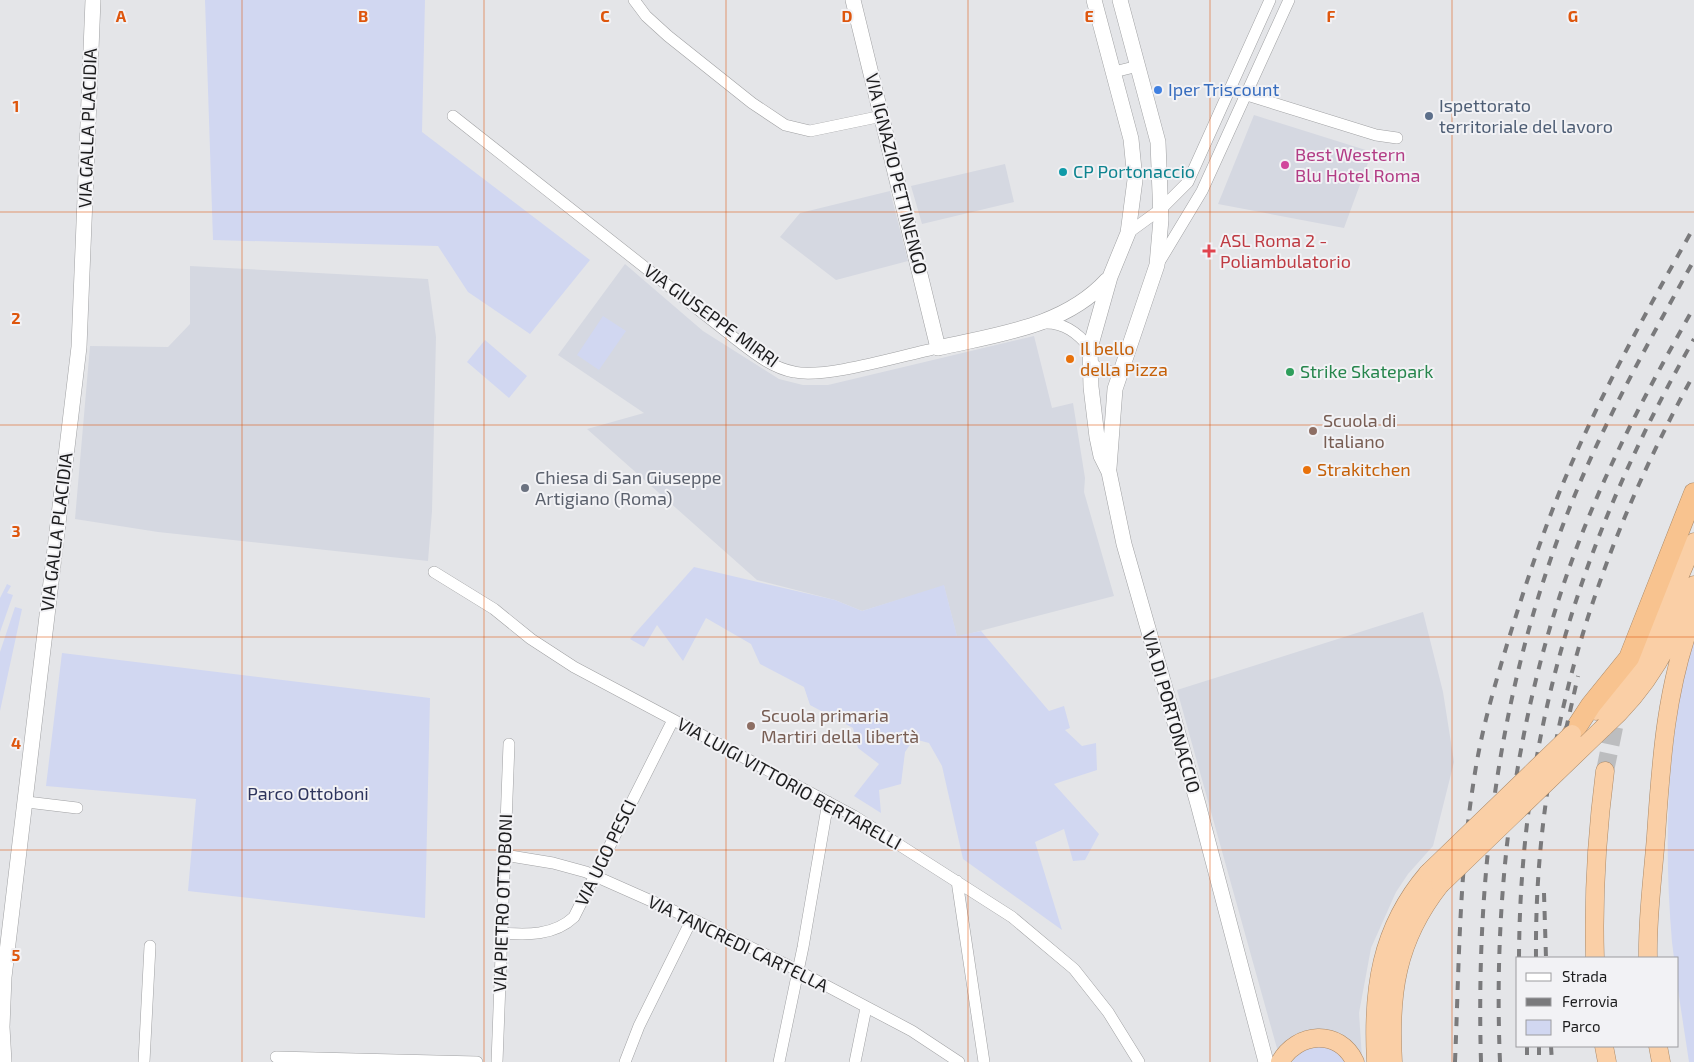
<svg xmlns="http://www.w3.org/2000/svg" width="1694" height="1062" viewBox="0 0 1694 1062" font-family="'Exo 2',sans-serif">
  <style>
    .built { fill: #d5d8e1 }
    .green { fill: #d1d7f1 }
    .lines { fill: none; stroke-linecap: round; stroke-linejoin: round }
    .trunk-tunnel { stroke: #bcbdbf; stroke-width: 18; stroke-dasharray: 18 9; stroke-linecap: butt }
    .minor-casing { stroke: #a0a1a3; stroke-width: 12 }
    .secondary-casing { stroke: #a0a1a3; stroke-width: 16 }
    .trunk-casing { stroke: #ab8967; stroke-width: 19 }
    .motorway-casing { stroke: #ab8967; stroke-width: 21 }
    .minor { stroke: #fff; stroke-width: 11 }
    .secondary { stroke: #fff; stroke-width: 15 }
    .trunk { stroke: #facfa6; stroke-width: 18 }
    .motorway { stroke: #f8c38f; stroke-width: 20 }
    .rail { stroke: #7a7a7c; stroke-width: 4; stroke-dasharray: 9 9; stroke-linecap: butt }
    .trunk-bridge-casing { stroke: #ab8967; stroke-width: 19; stroke-linecap: butt }
    .trunk-bridge { stroke: #facfa6; stroke-width: 18 }
    .grid { fill: none; stroke: #de560d; stroke-width: 1; stroke-opacity: 0.55 }
    .shop-dot { fill: #3f7fe0; stroke: #f2f2f5; stroke-width: 2 }
    .service-dot { fill: #5c6f8a; stroke: #f2f2f5; stroke-width: 2 }
    .hotel-dot { fill: #d1479c; stroke: #f2f2f5; stroke-width: 2 }
    .culture-dot { fill: #0f9aa8; stroke: #f2f2f5; stroke-width: 2 }
    .health-dot { fill: #e0444e; stroke: #f2f2f5; stroke-width: 2 }
    .food-dot { fill: #e8710a; stroke: #f2f2f5; stroke-width: 2 }
    .leisure-dot { fill: #2e9e5b; stroke: #f2f2f5; stroke-width: 2 }
    .education-dot { fill: #8d6e63; stroke: #f2f2f5; stroke-width: 2 }
    .worship-dot { fill: #6b7280; stroke: #f2f2f5; stroke-width: 2 }
    .labels { text-anchor: middle; stroke-width: 4; stroke-linejoin: round; paint-order: stroke }
    .shop-label { font-size: 18px; fill: #366cbe; stroke: #f2f2f5; text-anchor: start }
    .service-label { font-size: 18px; fill: #4e5e75; stroke: #f2f2f5; text-anchor: start }
    .street-label { font-size: 18px; fill: #1c1c1d; stroke: #f2f2f5 }
    .hotel-label { font-size: 18px; fill: #b23c85; stroke: #f2f2f5; text-anchor: start }
    .culture-label { font-size: 18px; fill: #0d838f; stroke: #f2f2f5; text-anchor: start }
    .health-label { font-size: 18px; fill: #be3a42; stroke: #f2f2f5; text-anchor: start }
    .food-label { font-size: 18px; fill: #c56008; stroke: #f2f2f5; text-anchor: start }
    .leisure-label { font-size: 18px; fill: #27864d; stroke: #f2f2f5; text-anchor: start }
    .education-label { font-size: 18px; fill: #785e54; stroke: #f2f2f5; text-anchor: start }
    .worship-label { font-size: 18px; fill: #5b616d; stroke: #f2f2f5; text-anchor: start }
    .park-label { font-size: 18px; fill: #2e355d; stroke: #f2f2f5 }
    .grid-label { font-size: 16px; text-anchor: middle; font-weight: bold; fill: #de560d; stroke: #f2f2f5; stroke-width: 4; stroke-linejoin: round; paint-order: stroke }
  </style>
  <rect width="100%" height="100%" fill="#e4e5e8"/>
  <!-- built -->
  <path class="built" d="M1254 115 1372 152 1344 228 1218 204Z
    M1005 164 1014 202 922 224 911 186Z
    M890 191 908 261 836 280 780 237 800 213Z
    M625 264 703 331 779 379 803 385H828L1034 336 1052 408 1073 403 1085 478 1084 492 1114 596 957 637 944 586 862 611 835 600 757 580 587 429 644 413 558 355Z
    M190 266 428 279 436 337 432 511 428 561 158 532 75 519 90 346 168 347 190 324Z
    M1423 612 1443 692 1454 762 1433 846 1408 874 1396 892 1371 948 1359 1013 1362 1058 1346 1038 1330 1030 1319 1029 1302 1031 1294 1036 1278 1052 1177 690Z"/>
  <!-- green -->
  <path class="green" d="M205 0H425L422 132 590 260 530 334 468 292 438 246 213 240Z
    M603 316 626 331 599 370 577 355Z
    M485 340 527 376 509 398 467 362Z
    M694 567 835 600 862 611 944 585 957 636 981 631 1049 711 1064 706 1070 728 1065 730 1082 746 1096 743 1097 770 1054 784 1099 834 1085 860 1073 861 1064 829 1035 842 1062 930 963 859 942 766 929 743 914 739 905 752 901 784 879 790 881 813 854 796 879 764 858 748 853 728 810 705 804 687 760 664 751 644 706 618 683 661 657 625 644 647 630 639Z
    M7 584 11 586 7 593 13 595 0 632V598Z
    M15 607 22 609 0 711V652Z
    M1694 631V1062H1689L1678 990V958H1674L1672 942C1663 835 1667 736 1694 631Z
    M62 653 430 698 425 918 188 891 196 799 46 786Z
    M1313 1044 1334 1049 1347 1062H1292L1302 1050Z"/>
  <g class="lines">
    <!-- trunk-tunnel -->
    <path class="trunk-tunnel" d="M1605 771 1618 708"/>
    <!-- minor casing -->
    <g class="minor-casing">
      <path id="minor" d="M634 0 646 16 668 36 752 103 785 125 810 131 882 116
        M1114 72 1138 66
        M1247 95 1376 135 1397 138
        M453 116 737 340C754 353 772 368 794 372 826 379 903 355 938 348
        M1128 233 1161 209 1188 182 1270 0
        M1158 264 1202 191 1289 0
        M1044 323C1064 322 1078 333 1090 348
        M1089 360C1098 370 1107 374 1120 370
        M434 572 494 609 531 639 574 667 854 816 1012 917 1074 969 1108 1012 1139 1062
        M27 802 77 808
        M504 855 553 863 586 872 692 919 789 966 912 1031 959 1062
        M957 881 984 1062
        M501 933C526 935 554 936 574 917L673 720
        M276 1057 477 1062
        M144 1062 150 946
        M497 1062 509 744
        M625 1062 639 1026 692 919
        M779 1062 803 947 828 802
        M855 1062 866 1008"/>
    </g>
    <!-- secondary casing -->
    <g class="secondary-casing">
      <path id="secondary" d="M853 0 938 348C998 334 1064 327 1107 280
        M1094 0 1131 139 1135 180 1128 233 1110 277 1090 348 1091 387 1097 437 1101 456 1109 472 1124 544 1198 804 1266 1062
        M1109 468 1115 389 1157 265 1161 219 1158 142 1120 0
        M4 1062 2 1027 4 977 79 347 93 0"/>
    </g>
    <!-- trunk casing -->
    <g class="trunk-casing">
      <path id="trunk" d="M1596 711 1622 684 1650 646 1694 542
        M1603 728C1650 686 1671 643 1694 585
        M1595 958C1593 895 1597 833 1605 771
        M1648 958C1647 917 1653 877 1656 836 1661 761 1666 685 1694 614
        M1604 1046 1607 1062
        M1658 1046 1661 1062
        M1280 1062C1297 1032 1339 1028 1355 1062
        M1376 1062C1372 991 1380 929 1428 873
        M1393 1062C1389 994 1396 941 1440 885"/>
    </g>
    <!-- motorway casing -->
    <g class="motorway-casing">
      <path id="motorway" d="M1572 734 1591 705 1629 658 1694 493"/>
    </g>
    <!-- minor -->
    <use href="#minor" class="minor"/>
    <!-- secondary -->
    <use href="#secondary" class="secondary"/>
    <!-- trunk -->
    <use href="#trunk" class="trunk"/>
    <!-- motorway -->
    <use href="#motorway" class="motorway"/>
    <!-- rail -->
    <path class="rail" d="M1562 747 1578 676
      M1544 893 1546 958
      M1519 958C1520 731 1582 535 1694 339
      M1536 958C1534 747 1593 558 1694 374
      M1527 1046V1062
      M1539 1046V1062
      M1551 1046 1552 1062
      M1455 1062C1459 968 1459 873 1474 779 1481 731 1495 684 1509 638 1527 580 1546 522 1570 467 1606 384 1650 305 1694 227
      M1481 1062C1475 859 1503 658 1585 471 1617 398 1656 329 1694 260
      M1500 1062C1492 875 1519 683 1592 509 1621 439 1657 373 1694 307"/>
    <!-- trunk-bridge casing -->
    <g class="trunk-bridge-casing">
      <path id="trunk-bridge" d="M1428 873 1572 734
        M1440 885 1603 728"/>
    </g>
    <!-- trunk-bridge -->
    <use href="#trunk-bridge" class="trunk-bridge"/>
  </g>
  <!-- grid -->
  <path class="grid" d="M242 0V1062M484 0V1062M726 0V1062M968 0V1062M1210 0V1062M1452 0V1062M0 212H1694M0 425H1694M0 637H1694M0 850H1694"/>
  <!-- markers -->
  <circle class="shop-dot" cx="1158" cy="90" r="5"/>
  <circle class="service-dot" cx="1429" cy="116" r="5"/>
  <circle class="hotel-dot" cx="1285" cy="165" r="5"/>
  <circle class="culture-dot" cx="1063" cy="172" r="5"/>
  <path class="health-dot" d="M1206.5 243.5h5v5h5v5h-5v5h-5v-5h-5v-5h5z"/>
  <g class="food-dot">
    <circle cx="1070" cy="359" r="5"/>
    <circle cx="1307" cy="470" r="5"/>
  </g>
  <circle class="leisure-dot" cx="1290" cy="372" r="5"/>
  <g class="education-dot">
    <circle cx="1313" cy="431" r="5"/>
    <circle cx="751" cy="726" r="5"/>
  </g>
  <circle class="worship-dot" cx="525" cy="488" r="5"/>
  <g class="labels">
    <!-- shop labels -->
    <g class="shop-label">
      <text x="1168" y="96">Iper Triscount</text>
    </g>
    <!-- service labels -->
    <g class="service-label">
      <text x="1439" y="112">Ispettorato<tspan x="1439" dy="21">territoriale del lavoro</tspan></text>
    </g>
    <!-- street labels -->
    <g class="street-label">
      <text transform="translate(88 128) rotate(-88)" y="6">VIA GALLA PLACIDIA</text>
      <text transform="translate(896 174) rotate(76)" y="6">VIA IGNAZIO PETTINENGO</text>
      <text transform="translate(711 316) rotate(36)" y="6">VIA GIUSEPPE MIRRI</text>
      <text transform="translate(57 532) rotate(-83)" y="6">VIA GALLA PLACIDIA</text>
      <text transform="translate(1171 712) rotate(74)" y="6">VIA DI PORTONACCIO</text>
      <text transform="translate(789 784) rotate(29)" y="6">VIA LUIGI VITTORIO BERTARELLI</text>
      <text transform="translate(606 853) rotate(-64)" y="6">VIA UGO PESCI</text>
      <text transform="translate(503 903) rotate(-88)" y="6">VIA PIETRO OTTOBONI</text>
      <text transform="translate(738 944) rotate(26)" y="6">VIA TANCREDI CARTELLA</text>
    </g>
    <!-- hotel labels -->
    <g class="hotel-label">
      <text x="1295" y="161">Best Western<tspan x="1295" dy="21">Blu Hotel Roma</tspan></text>
    </g>
    <!-- culture labels -->
    <g class="culture-label">
      <text x="1073" y="178">CP Portonaccio</text>
    </g>
    <!-- health labels -->
    <g class="health-label">
      <text x="1220" y="247">ASL Roma 2 -<tspan x="1220" dy="21">Poliambulatorio</tspan></text>
    </g>
    <!-- food labels -->
    <g class="food-label">
      <text x="1080" y="355">Il bello<tspan x="1080" dy="21">della Pizza</tspan></text>
      <text x="1317" y="476">Strakitchen</text>
    </g>
    <!-- leisure labels -->
    <g class="leisure-label">
      <text x="1300" y="378">Strike Skatepark</text>
    </g>
    <!-- education labels -->
    <g class="education-label">
      <text x="1323" y="427">Scuola di<tspan x="1323" dy="21">Italiano</tspan></text>
      <text x="761" y="722">Scuola primaria<tspan x="761" dy="21">Martiri della libertà</tspan></text>
    </g>
    <!-- worship labels -->
    <g class="worship-label">
      <text x="535" y="484">Chiesa di San Giuseppe<tspan x="535" dy="21">Artigiano (Roma)</tspan></text>
    </g>
    <!-- park labels -->
    <g class="park-label">
      <text x="308" y="800">Parco Ottoboni</text>
    </g>
  </g>
  <g class="grid-label">
    <text x="121" y="22">A</text>
    <text x="363" y="22">B</text>
    <text x="605" y="22">C</text>
    <text x="847" y="22">D</text>
    <text x="1089" y="22">E</text>
    <text x="1331" y="22">F</text>
    <text x="1573" y="22">G</text>
    <text x="16" y="112">1</text>
    <text x="16" y="324">2</text>
    <text x="16" y="537">3</text>
    <text x="16" y="749">4</text>
    <text x="16" y="961">5</text>
  </g>
  <!-- legend -->
  <rect x="1516" y="957" width="162" height="90" fill="#f2f2f5" stroke="#9c9c9f"/>
  <rect x="1526" y="973" width="25" height="8" fill="#ffffff" stroke="#9c9c9f"/>
  <text x="1562" y="982" font-size="15" fill="#1c1c1d">Strada</text>
  <rect x="1526" y="998" width="25" height="8" fill="#7a7a7c" stroke="#9c9c9f"/>
  <text x="1562" y="1007" font-size="15" fill="#1c1c1d">Ferrovia</text>
  <rect x="1526" y="1020" width="25" height="15" fill="#d1d7f1" stroke="#9c9c9f"/>
  <text x="1562" y="1032" font-size="15" fill="#1c1c1d">Parco</text>
</svg>
